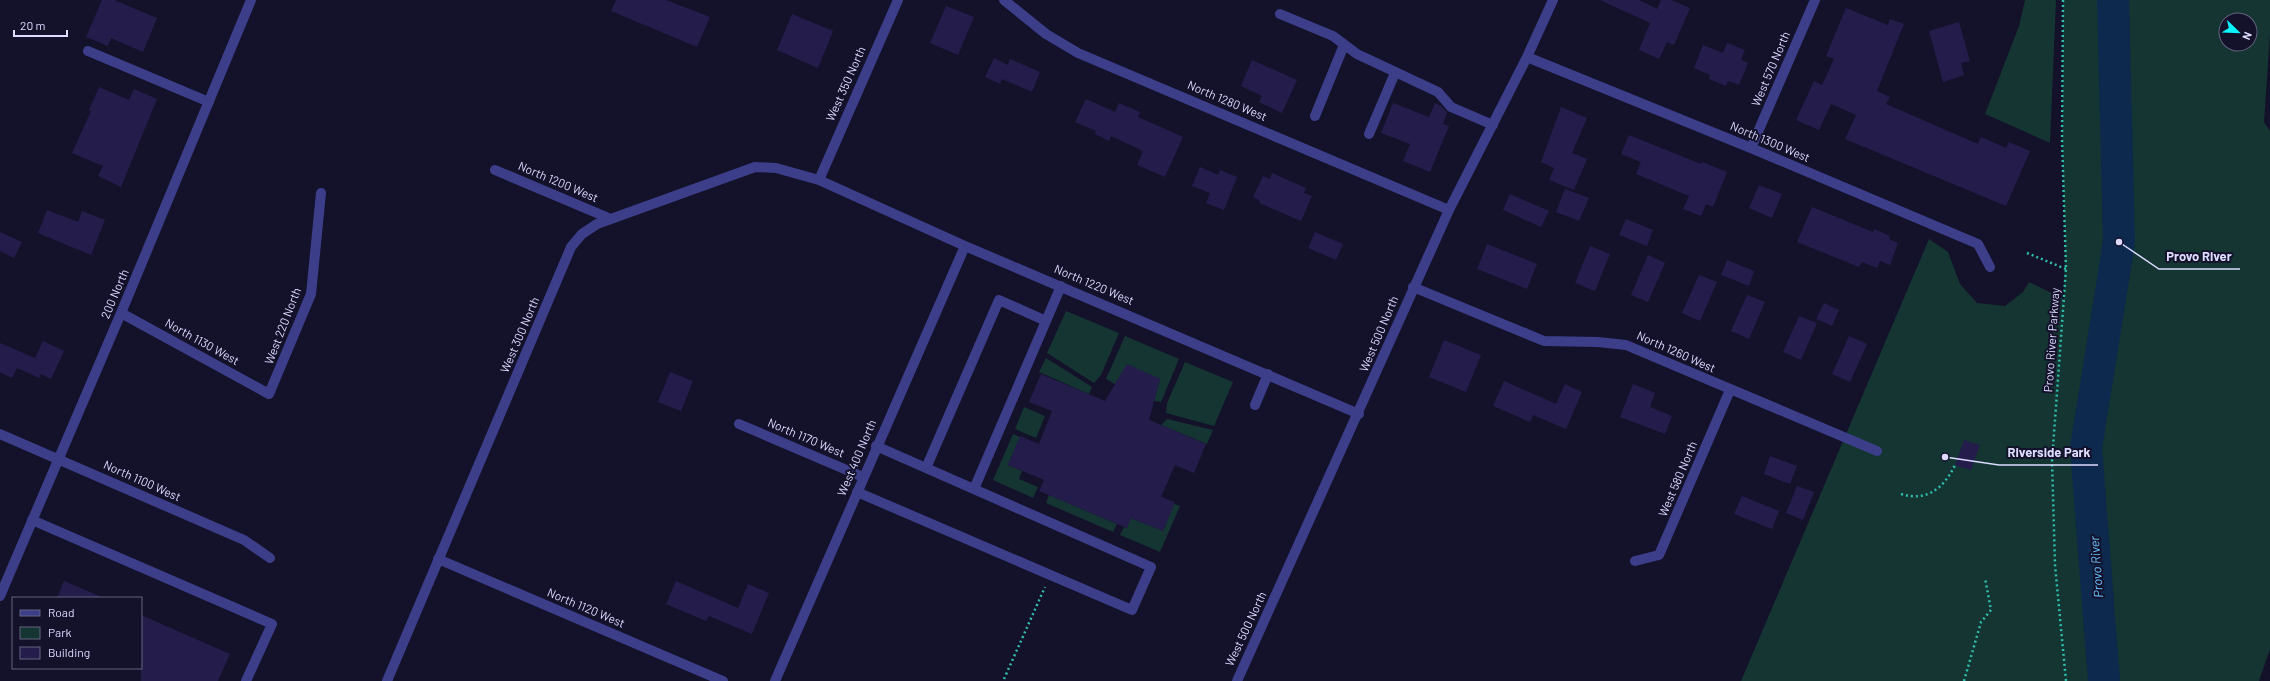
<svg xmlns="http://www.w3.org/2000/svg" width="2270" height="681" viewBox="0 0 2270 681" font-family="Barlow,sans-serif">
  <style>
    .green { fill: #143532; fill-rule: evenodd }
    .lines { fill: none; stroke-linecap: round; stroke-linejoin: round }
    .river { stroke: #0d294e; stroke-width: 32 }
    .building { fill: #241d4c }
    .path { stroke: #30bead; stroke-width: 2.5; stroke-dasharray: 2 3; stroke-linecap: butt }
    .minor { stroke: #3c3e8a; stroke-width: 10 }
    .labels { text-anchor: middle; stroke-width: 4; stroke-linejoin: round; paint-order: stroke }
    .street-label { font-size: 12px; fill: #dddbff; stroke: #14112b }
    .water-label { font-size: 13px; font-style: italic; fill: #69c3ff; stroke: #14112b }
    .leader { fill: none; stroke: #dddbff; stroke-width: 1.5 }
    .callout-dot { fill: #dddbff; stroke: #14112b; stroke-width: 1.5 }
    .callout-label { font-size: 13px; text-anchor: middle; font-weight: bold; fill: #dddbff; stroke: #14112b; stroke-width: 4; stroke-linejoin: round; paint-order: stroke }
  </style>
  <rect width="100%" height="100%" fill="#14112b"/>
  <!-- green -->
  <path class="green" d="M2025 0H2056L2050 143 1985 114 2019 26Z
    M2063 0H2270V34L2264 122 2270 131V649L2259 681H1741L1929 239 1948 252 1960 284 1977 303 2005 306 2023 292 2029 282 2064 299 2065 243 2062 140ZM2226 20H2250V44H2226Z
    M1066 311 1119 333 1101 375 1094 383 1047 353Z
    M1125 336 1179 359 1161 402 1154 401 1160 379 1127 365 1115 384 1106 379Z
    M1046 358 1092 387 1089 394 1039 372Z
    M1185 362 1233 382 1214 426 1166 413 1167 403Z
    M1024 407 1045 416 1036 438 1015 429Z
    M1167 419 1213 430 1207 444 1161 425Z
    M1013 434 1020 437 1008 465 1022 471 1019 479 1038 487 1033 498 993 480Z
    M1049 495 1117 524 1113 532 1046 503Z
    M1174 504 1180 506 1160 552 1120 535 1124 527 1127 528 1131 518 1163 531Z"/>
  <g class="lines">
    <!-- river -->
    <path class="river" d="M2104 681 2086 448 2119 242 2113 0"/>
  </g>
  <!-- building -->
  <path class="building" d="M102 0H114L157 18 143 52 111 38 108 46 86 37Z
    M616 0H666L710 17 697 47 611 11Z
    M1600 0H1639L1657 9 1661 0H1671L1690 8 1674 45 1667 42 1659 59 1639 50 1650 23Z
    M946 6 974 17 958 55 930 43Z
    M1846 8 1888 25 1890 19 1904 24 1877 91 1890 97 1886 104 1978 144 1981 137 2006 148 2009 142 2030 151 2006 206 1845 139 1856 115 1831 104 1819 130 1796 120 1814 81 1822 85 1834 59 1826 56Z
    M792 14 833 31 818 68 777 50Z
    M1959 22 1970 61 1961 63 1964 75 1943 82 1929 31Z
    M1727 43 1745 50 1741 60 1748 63 1739 85 1728 81 1726 86 1709 79 1710 75 1694 68 1703 45 1723 53Z
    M994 58 1008 65 1010 59 1040 72 1032 92 1002 79 1000 84 985 77Z
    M1252 60 1297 80 1282 113 1259 102 1262 96 1241 86Z
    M99 87 129 100 134 89 157 99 121 187 98 176 103 166 72 153 91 111 89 110Z
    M1086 99 1115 112 1119 103 1140 112 1138 117 1183 137 1165 177 1137 165 1143 151 1111 136 1109 141 1095 134 1096 131 1075 122Z
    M1393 103 1429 117 1435 103 1441 106 1447 112 1443 124 1449 126 1430 172 1403 161 1410 144 1381 133Z
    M1561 107 1587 118 1572 153 1587 159 1574 190 1549 180 1554 168 1541 162Z
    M1629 135 1701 164 1702 162 1727 172 1713 207 1706 204 1701 216 1683 209 1689 196 1636 174 1641 162 1621 154Z
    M1200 167 1218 175 1220 170 1237 177 1224 210 1206 203 1210 193 1192 186Z
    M1272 173 1306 188 1304 193 1312 196 1301 221 1259 203 1260 201 1253 197 1263 176 1270 179Z
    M1759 185 1782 194 1772 218 1749 208Z
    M1565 189 1589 198 1579 221 1556 212Z
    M1510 194 1549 211 1541 227 1503 210Z
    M1812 207 1873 232 1874 229 1890 236 1889 239 1898 243 1890 265 1880 261 1877 268 1862 262 1859 267 1797 242Z
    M47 210 78 222 82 211 105 220 91 255 38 233Z
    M1626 219 1653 230 1647 246 1619 235Z
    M0 232 22 242 14 258 0 251Z
    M1315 232 1343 244 1336 260 1308 248Z
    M1487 244 1537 264 1527 289 1477 269Z
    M1590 246 1610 254 1595 291 1575 283Z
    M1648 255 1665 263 1648 302 1631 295Z
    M1727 260 1754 271 1749 286 1721 275Z
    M1699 275 1717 282 1700 321 1682 313Z
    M1747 295 1765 302 1749 339 1731 331Z
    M1824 303 1839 310 1832 326 1816 319Z
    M1799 316 1817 323 1801 360 1783 352Z
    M1849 336 1867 344 1850 382 1832 374Z
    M1444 340 1481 355 1466 392 1429 377Z
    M43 341 64 351 51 379 41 374 39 378 17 368 12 378 0 372V343L35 358Z
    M1127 364 1160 379 1149 420 1206 444 1194 473 1175 465 1161 497 1175 502 1163 531 1131 518 1127 528 1039 491 1044 480 1008 465 1020 436 1039 444 1052 411 1029 402 1041 374 1105 401Z
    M670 372 693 381 681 411 658 402Z
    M1504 381 1556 404 1565 384 1582 392 1566 429 1533 415 1530 422 1493 406Z
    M1633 384 1655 393 1650 407 1672 416 1665 434 1620 417Z
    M1964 440 1980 445 1971 470 1955 465Z
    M1770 456 1797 466 1790 484 1764 474Z
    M1797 486 1814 492 1803 520 1786 513Z
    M1742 496 1779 511 1772 529 1734 514Z
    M64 581 104 598H57Z
    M676 581 738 608 748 584 769 593 752 634 709 616 706 621 666 604Z
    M141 615 230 654 218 681H141Z"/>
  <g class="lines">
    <!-- path -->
    <path class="path" d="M2063 0 2062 140 2066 269 2052 461 2055 565 2066 681
      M2027 253 2066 269
      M1901 494C1927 502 1944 488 1955 465
      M1004 679 1045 587
      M1964 681 1981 622 1991 610 1985 578"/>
    <!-- minor -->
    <path class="minor" d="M1004 0 1046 34 1078 53 1449 210
      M1280 14 1333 36 1357 54 1438 92 1451 107 1493 125
      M88 51 209 102
      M1527 57 1751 148 1978 244 1990 267
      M1315 116 1344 45
      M1369 134 1395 73
      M1751 148 1815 0
      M495 170 611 219
      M819 180 898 0
      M1413 287 1544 341 1598 342 1626 345 1877 451
      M121 313 269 394 311 294 321 193
      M1255 405 1268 374
      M739 424 863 477
      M0 434 244 540 270 558
      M926 468 999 300 1046 321
      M974 489 1061 286
      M857 492 1132 610 1151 567 876 446
      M32 520 272 624 246 681
      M438 559 723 681
      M1635 561 1659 555 1730 390
      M0 596 121 313 251 0
      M387 681 571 247 582 234 597 224 755 167 776 168 819 180 965 246 1359 414
      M775 681 965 246
      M1237 681 1449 210 1527 57 1553 0"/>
  </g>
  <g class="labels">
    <!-- street labels -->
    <g class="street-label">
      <text transform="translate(1771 69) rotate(-67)" y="4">West 570 North</text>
      <text transform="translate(846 84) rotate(-66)" y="4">West 350 North</text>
      <text transform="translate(1227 101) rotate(23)" y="4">North 1280 West</text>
      <text transform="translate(1770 142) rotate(23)" y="4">North 1300 West</text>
      <text transform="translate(558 182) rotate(23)" y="4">North 1200 West</text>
      <text transform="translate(1094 285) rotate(23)" y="4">North 1220 West</text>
      <text transform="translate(115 294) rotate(-67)" y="4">200 North</text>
      <text transform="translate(283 326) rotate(-69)" y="4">West 220 North</text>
      <text transform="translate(1379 334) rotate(-67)" y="4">West 500 North</text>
      <text transform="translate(520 335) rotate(-67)" y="4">West 300 North</text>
      <text transform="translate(2052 340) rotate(-86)" y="4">Provo River Parkway</text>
      <text transform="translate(202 342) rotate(29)" y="4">North 1130 West</text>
      <text transform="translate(1676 352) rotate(24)" y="4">North 1260 West</text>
      <text transform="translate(806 438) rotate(23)" y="4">North 1170 West</text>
      <text transform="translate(857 458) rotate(-67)" y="4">West 400 North</text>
      <text transform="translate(1678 479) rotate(-67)" y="4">West 580 North</text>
      <text transform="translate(142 481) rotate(24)" y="4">North 1100 West</text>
      <text transform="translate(586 608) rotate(23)" y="4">North 1120 West</text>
      <text transform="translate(1246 629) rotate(-65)" y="4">West 500 North</text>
    </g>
    <!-- water labels -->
    <g class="water-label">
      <text transform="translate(2096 567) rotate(-94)" y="5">Provo River</text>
    </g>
  </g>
  <!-- callouts -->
  <path class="leader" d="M2119 242L2159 269H2240M1945 457L1999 465H2098"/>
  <g class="callout-dot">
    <circle cx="2119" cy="242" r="4"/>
    <circle cx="1945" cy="457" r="4"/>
  </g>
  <g class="callout-label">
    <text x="2199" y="261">Provo River</text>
    <text x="2049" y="457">Riverside Park</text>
  </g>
  <!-- legend -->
  <rect x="12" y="597" width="130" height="72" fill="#14112b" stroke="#646280"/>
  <rect x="20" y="610" width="20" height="6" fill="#3c3e8a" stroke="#646280"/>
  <text x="48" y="617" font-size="12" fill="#dddbff">Road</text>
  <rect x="20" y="627" width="20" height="12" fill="#143532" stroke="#646280"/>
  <text x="48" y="637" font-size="12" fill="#dddbff">Park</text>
  <rect x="20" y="647" width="20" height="12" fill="#241d4c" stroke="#646280"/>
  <text x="48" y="657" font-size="12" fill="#dddbff">Building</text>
  <!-- north arrow -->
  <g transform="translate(2238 32) rotate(113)"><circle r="19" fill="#14112b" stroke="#646280"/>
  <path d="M0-3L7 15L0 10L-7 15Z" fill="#07f5ff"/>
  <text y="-6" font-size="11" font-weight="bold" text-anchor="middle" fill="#dddbff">N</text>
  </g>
  <!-- scale -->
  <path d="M14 30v6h53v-6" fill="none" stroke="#dddbff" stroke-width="2"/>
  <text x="20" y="30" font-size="12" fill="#dddbff" stroke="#14112b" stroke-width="3" paint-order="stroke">20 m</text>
</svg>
